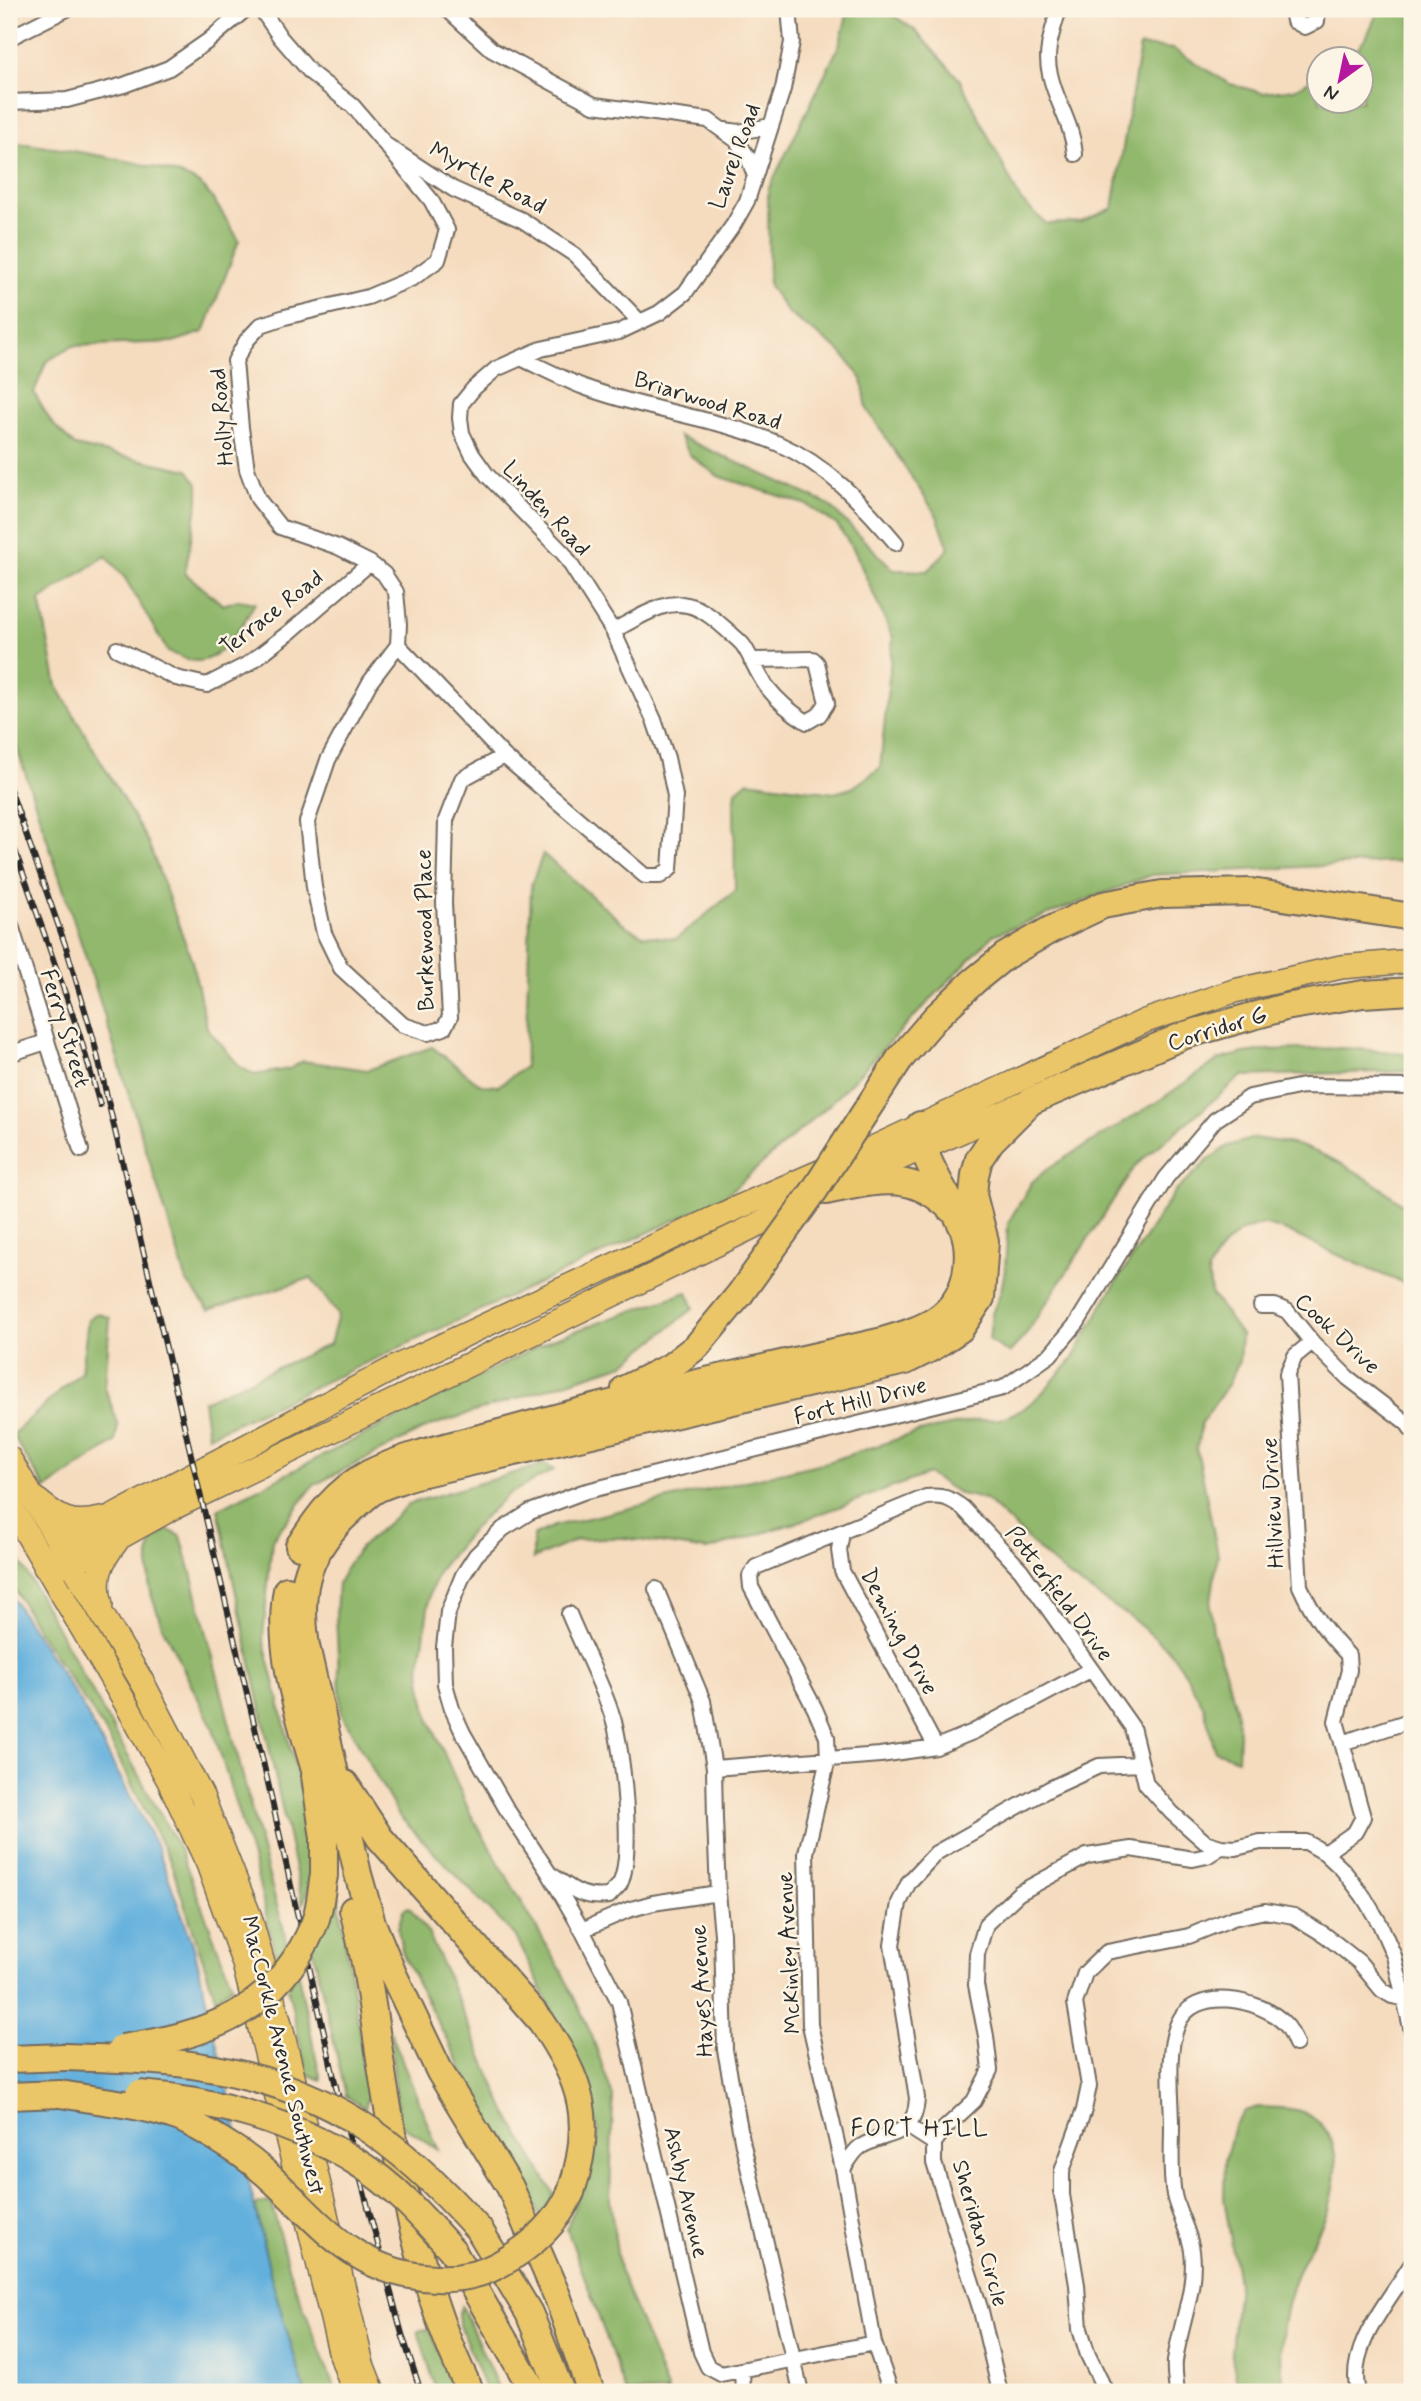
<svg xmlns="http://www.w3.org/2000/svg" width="1421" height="2401" viewBox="0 0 1421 2401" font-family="Mynerve,sans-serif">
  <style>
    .forest { fill: #92b86d; stroke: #5e724c; stroke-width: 2 }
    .water { fill: #64b0dd; stroke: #486e84; stroke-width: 2 }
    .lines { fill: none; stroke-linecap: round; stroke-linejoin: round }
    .street-casing { stroke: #72695f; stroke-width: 18 }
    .primary-casing { stroke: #72695f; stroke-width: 26 }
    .highway-casing { stroke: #72695f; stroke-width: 30 }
    .street { stroke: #fff; stroke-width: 14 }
    .primary { stroke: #ebc669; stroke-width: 23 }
    .highway { stroke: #ebc669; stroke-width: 26 }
    .rail-casing { stroke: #2b2b2b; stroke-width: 6 }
    .rail { stroke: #fcf5e5; stroke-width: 3.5; stroke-dasharray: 10; stroke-linecap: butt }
    .highway-bridge-casing { stroke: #72695f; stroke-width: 30; stroke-linecap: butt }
    .highway-bridge { stroke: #ebc669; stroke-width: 26 }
    .labels { text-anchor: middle; stroke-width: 5; stroke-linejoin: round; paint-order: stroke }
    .street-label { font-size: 23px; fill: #2b2b2b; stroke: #fcf5e5 }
    .neighbourhood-label { font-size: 24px; letter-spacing: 2px; fill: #2b2b2b; stroke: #fcf5e5 }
  </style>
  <rect width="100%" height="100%" fill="#fcf5e5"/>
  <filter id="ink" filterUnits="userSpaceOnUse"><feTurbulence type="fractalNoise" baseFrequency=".0143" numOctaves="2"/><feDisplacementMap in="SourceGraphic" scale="14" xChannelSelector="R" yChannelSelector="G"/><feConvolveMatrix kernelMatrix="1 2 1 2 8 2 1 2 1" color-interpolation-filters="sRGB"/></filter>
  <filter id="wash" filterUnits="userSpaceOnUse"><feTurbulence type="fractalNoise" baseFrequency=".00686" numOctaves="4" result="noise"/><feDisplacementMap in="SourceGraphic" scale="28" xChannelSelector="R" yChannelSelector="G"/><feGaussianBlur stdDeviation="1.57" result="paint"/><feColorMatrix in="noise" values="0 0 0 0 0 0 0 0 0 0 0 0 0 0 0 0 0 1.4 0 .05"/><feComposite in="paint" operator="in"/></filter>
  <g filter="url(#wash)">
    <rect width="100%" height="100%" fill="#f5dcbf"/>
    <!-- forest -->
    <path class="forest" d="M871 9H884L915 30 960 80 1021 201 1047 224 1081 222 1113 208 1140 46 1173 49 1230 84 1263 93 1294 89 1319 76 1320 102H1362V60L1349 59 1367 36 1379 9H1412V861L1152 875 993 935 830 1104 723 1198 208 1436 203 1401 330 1344 338 1315 311 1278 209 1310 187 1282 93 979 9 724V142C44 146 182 165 203 187 217 202 228 223 239 240L204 332 173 342 72 346 46 362 34 393 51 422 75 446 188 470 198 484V501L185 573 223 605 238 600 255 603C244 623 225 658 199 661 190 662 177 655 168 652L125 578 106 556 40 600 57 686 148 842 192 961 207 1028 240 1067 255 1075 289 1069 303 1061 368 1070 432 1047 481 1085 498 1086 525 1067 531 885 543 854 626 926 643 935 676 939 735 891 734 807 736 791 748 781 834 793 852 788 880 768 893 638 854 550 837 525 807 505 718 476 691 456 679 436 828 504 894 570 928 571 949 548 937 516 867 409 862 379 841 352 788 313 769 286 768 190 839 46 847 15Z
      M1346 1048 1412 1054V1071L1242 1076 1136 1165 1025 1336 1009 1353 989 1340 992 1314 1001 1291 1005 1270 1008 1223 1032 1182 1050 1167 1157 1102 1218 1060 1244 1053 1267 1050Z
      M1254 1138C1270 1141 1288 1142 1303 1147 1344 1161 1380 1185 1412 1212V1286L1373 1271 1284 1230 1262 1224 1239 1232 1221 1249 1208 1270 1211 1293 1241 1335 1239 1361 1229 1383 1201 1424 1197 1449 1218 1555 1210 1607 1213 1632 1236 1707 1239 1733 1238 1759 1215 1751 1204 1707 1181 1666 1167 1648 1130 1617 1071 1578 1052 1562 985 1499 960 1494 928 1474 798 1522 708 1550 624 1538H601L576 1540 533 1559V1536L554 1526 827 1462 919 1432 974 1421 1000 1419 1022 1410 1040 1395 1072 1360 1108 1295 1174 1193 1208 1160 1228 1146Z
      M687 1292 694 1308 624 1364 430 1426 314 1485 272 1540 263 1637 317 1855 303 1906 218 1509 552 1339Z
      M97 1313 110 1318 105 1388 118 1424 115 1442 46 1489 12 1435 81 1372 88 1319Z
      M545 1464 554 1470 507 1495 471 1531 439 1570 430 1593 420 1667 423 1694 429 1719 470 1813 562 1972 592 2036 613 2097 610 2200 619 2269 668 2392H626L567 2229 599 2131 570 2047 516 1937 399 1816 341 1713 336 1615 338 1583 349 1563 361 1547 407 1506 415 1502Z
      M168 1530 181 1536C219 1673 249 1812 289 1948L278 1967 257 1875 212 1726 163 1628 152 1597 149 1583V1552L154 1538Z
      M9 1541 180 1850 232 1985 216 2000 171 1863 106 1733 36 1628 9 1579Z
      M336 1882 369 2094 365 2108 346 2096 312 1946 318 1923Z
      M409 1907 429 1934 506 2112 554 2194 541 2218 526 2183 503 2147 409 1967 402 1951 398 1929 403 1910Z
      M297 1970 321 2080 307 2074 288 1989Z
      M390 2030 438 2150 398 2122Z
      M1259 2107C1274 2108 1293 2107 1307 2114 1347 2135 1339 2189 1322 2224 1312 2245 1299 2264 1292 2287 1281 2321 1278 2357 1285 2392H1239L1231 2351 1238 2283 1224 2198 1225 2161 1234 2126 1245 2111Z
      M271 2202 289 2270 336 2392H305L272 2281 255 2207 259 2204Z
      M462 2306 500 2392H486L459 2323 458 2314Z
      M430 2329 455 2392H437L418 2331Z"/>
    <!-- water -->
    <path class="water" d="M9 1593 82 1705 157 1847 194 1947 272 2281 305 2392H9Z"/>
  </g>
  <g filter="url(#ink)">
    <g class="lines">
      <!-- street casing -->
      <g class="street-casing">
        <path id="street" d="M261 9 280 37 311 73 353 106 386 145 453 189 522 220 575 255 640 322
          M447 9 492 50 594 105 708 120 736 140 748 157 755 176
          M1059 9C1053 30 1044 52 1050 74 1056 103 1072 122 1075 154
          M1292 9 1294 21 1305 27 1317 21 1318 9
          M9 38 67 9
          M9 102 67 100 124 85 169 68 208 41 246 9
          M725 130 738 132 771 126
          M386 145 431 200 447 230 438 260 413 278 368 297 285 317 261 325 247 340 235 361 241 428 247 469 258 499 280 527 338 547 370 563 384 574 396 592 399 624 398 645 504 756 645 876H660L670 869 675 796 667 758 654 720 613 631 564 554 487 475 472 454 462 433 460 418 461 404 474 388 496 369 541 349 619 332 659 313 685 293 734 224 747 201 783 89 792 42 789 9
          M521 358C542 368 563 379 584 387 647 411 716 417 779 444 827 465 863 504 896 543
          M613 631C628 623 644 613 661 607 689 597 708 613 727 630 732 635 739 640 743 645 752 658 757 674 767 687 778 701 792 713 807 722L819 715 827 703 817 663 813 659 751 660
          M398 645 370 682 328 760 307 822 314 887 324 933 341 968 403 1025 428 1033 444 1028 450 1017 444 903 446 820 462 779 504 756
          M117 649 176 678 207 685 248 664 291 631 370 563
          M9 919 81 1150
          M9 1054 46 1042
          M1261 1306H1275L1287 1311 1312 1342 1348 1378 1407 1423 1412 1430
          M1312 1342 1295 1356 1287 1374 1300 1586C1313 1615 1326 1632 1348 1655L1349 1670 1336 1721 1363 1817 1355 1832 1325 1853
          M842 1532 839 1550 842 1571 936 1747
          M656 1589 703 1701 714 1768 715 1819 718 1893 722 1934 725 2050 743 2145 801 2392
          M1342 1743 1412 1720
          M714 1768 880 1755 936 1747 973 1732 1090 1670
          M553 1876C573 1890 583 1899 609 1896 612 1892 617 1888 620 1884 634 1854 623 1750 613 1718 602 1683 583 1648 569 1614
          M582 1930 628 1910 653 1903 718 1893
          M909 2127 934 2143
          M843 2169C848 2162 853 2152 860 2147 887 2130 915 2140 917 2098L892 1945 899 1903 909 1882 936 1853 1049 1789 1099 1766 1141 1764
          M874 2343 721 2374 708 2367 701 2352 619 2002 582 1930 549 1873 506 1808 463 1733 452 1709 445 1684 444 1647 448 1612 463 1575 476 1555 503 1529 530 1512 583 1492 1003 1388 1050 1355 1077 1323 1166 1178 1215 1120 1250 1097 1303 1086 1412 1087
          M742 2371 743 2392
          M891 2392 874 2343 843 2169 810 2025 806 1853 828 1759 827 1737 815 1709 751 1587 750 1576 756 1567 926 1497C942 1495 950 1498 963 1508L1021 1570 1132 1727 1146 1784 1172 1813 1205 1842 1221 1847
          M1000 2392 981 2311 934 2163V2143L944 2129 974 2101 990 2070 986 2036 976 1985 977 1954 986 1924 1019 1893 1087 1856 1131 1849 1193 1859 1207 1856 1221 1847 1236 1848 1260 1842H1306L1325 1853 1343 1870 1363 1896 1380 1924 1394 1956 1412 2032
          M1106 2392 1088 2355 1080 2329 1077 2285 1062 2195V2171L1084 2110 1089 2086 1075 2003 1085 1973 1107 1952 1189 1936 1233 1918 1265 1911 1294 1916 1325 1935 1359 1962 1382 1990 1392 1996 1406 1999
          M1177 2392C1176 2382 1174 2371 1175 2361 1180 2325 1197 2288 1192 2251 1190 2232 1178 2214 1174 2195 1170 2173 1172 2149 1172 2126 1172 2097 1166 2054 1177 2026 1192 1984 1262 1998 1286 2025 1291 2030 1293 2038 1296 2044
          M1358 2392C1346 2347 1390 2300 1412 2263"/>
      </g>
      <!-- primary casing -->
      <g class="primary-casing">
        <path id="primary" d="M848 1181 1028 1102
          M9 1458 144 1685 202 1796 250 1917 282 2031 362 2364 373 2392
          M37 1500C60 1519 71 1526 101 1519
          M9 1503 125 1702 169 1781 208 1864 244 1964 341 2355 354 2392
          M45 1567 61 1547 91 1528 400 1365 723 1214 847 1160 1145 1021 1234 991 1341 967 1412 961
          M45 1567 72 1564 171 1509 810 1199
          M101 1605C94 1579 100 1562 117 1541"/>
      </g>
      <!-- highway casing -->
      <g class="highway-casing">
        <path id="highway" d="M899 1060 935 1018 974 981 1005 956 1050 930 1103 905 1162 894 1251 892 1412 917
          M826 1191C876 1181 911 1169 951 1209
          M625 1389 670 1367 697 1346 740 1294
          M299 1546C318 1517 336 1491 368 1474 412 1452 464 1443 511 1430 632 1396 756 1370 879 1342 919 1330 956 1321 966 1275 969 1258 969 1243 963 1228 952 1201 930 1172 923 1146 921 1139 921 1132 920 1125
          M287 1590C275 1653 304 1730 321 1791
          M315 1776 324 1838V1875
          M345 1784 380 1838 541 2021C582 2082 595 2120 571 2192
          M353 1910C370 1973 376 2039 387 2103 405 2198 426 2306 471 2392
          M9 2059 66 2057
          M9 2096 60 2094
          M480 2231 529 2313 561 2392
          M452 2250 534 2392
          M591 2392 558 2298 510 2187 440 2072 393 1974 372 1923 358 1874 306 1646C298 1593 304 1558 343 1518 353 1509 364 1497 375 1490 386 1484 399 1481 411 1476L905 1361 933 1347 960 1329 981 1298 985 1241 973 1195 975 1175 979 1159 991 1141 1031 1101 1185 1035 1285 1007 1363 994 1412 991"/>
      </g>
      <!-- street -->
      <use href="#street" class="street"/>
      <!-- primary -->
      <use href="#primary" class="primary"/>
      <!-- highway -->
      <use href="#highway" class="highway"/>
      <!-- rail casing -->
      <g class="rail-casing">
        <path id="rail" d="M9 786 66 947 93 1037 268 1783 337 2091 402 2334 421 2392
          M9 833 80 1036 100 1105"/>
      </g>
      <!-- rail -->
      <use href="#rail" class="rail"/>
      <!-- highway-bridge casing -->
      <g class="highway-bridge-casing">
        <path id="highway-bridge" d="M740 1294 814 1191 899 1060
          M122 2048C207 2035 275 2013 313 1927 320 1912 321 1891 324 1875
          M66 2057C112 2059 159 2059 204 2067 327 2087 399 2140 480 2231
          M60 2094C99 2101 142 2104 180 2118 195 2125 212 2135 226 2144 304 2190 333 2274 436 2278 457 2279 480 2275 498 2265 530 2248 556 2226 571 2192
          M139 2094C214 2099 293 2122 358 2163 394 2185 424 2219 452 2250"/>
      </g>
      <!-- highway-bridge -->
      <use href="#highway-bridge" class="highway-bridge"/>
    </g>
  </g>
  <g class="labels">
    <!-- street labels -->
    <g class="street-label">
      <text transform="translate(734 156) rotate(-70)" y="8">Laurel Road</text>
      <text transform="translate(488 177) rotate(28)" y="8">Myrtle Road</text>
      <text transform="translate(708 400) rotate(17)" y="8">Briarwood Road</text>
      <text transform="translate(221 417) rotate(-95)" y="8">Holly Road</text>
      <text transform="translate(547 508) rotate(48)" y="8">Linden Road</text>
      <text transform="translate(271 612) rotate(-38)" y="8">Terrace Road</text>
      <text transform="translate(424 930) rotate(-91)" y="8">Burkewood Place</text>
      <text transform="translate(66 1028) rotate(73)" y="8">Ferry Street</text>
      <text transform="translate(1217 1028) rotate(-17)" y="8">Corridor G</text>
      <text transform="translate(1338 1333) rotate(43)" y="8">Cook Drive</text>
      <text transform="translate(860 1400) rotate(-14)" y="8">Fort Hill Drive</text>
      <text transform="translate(1272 1503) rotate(-93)" y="8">Hillview Drive</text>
      <text transform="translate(1060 1593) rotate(53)" y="8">Potterfield Drive</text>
      <text transform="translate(900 1631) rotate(62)" y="8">Deming Drive</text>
      <text transform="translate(788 1953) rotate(-93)" y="8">McKinley Avenue</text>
      <text transform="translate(701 1991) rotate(-93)" y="8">Hayes Avenue</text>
      <text transform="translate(284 2055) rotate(76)" y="8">MacCorkle Avenue Southwest</text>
      <text transform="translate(687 2192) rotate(77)" y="8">Ashby Avenue</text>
      <text transform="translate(981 2233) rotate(74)" y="8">Sheridan Circle</text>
    </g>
    <!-- neighbourhood labels -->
    <g class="neighbourhood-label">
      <text x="920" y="2136">FORT HILL</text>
    </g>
  </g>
  <!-- margin -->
  <rect width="1421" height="2401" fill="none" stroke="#fcf5e5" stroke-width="35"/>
  <!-- north arrow -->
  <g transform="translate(1340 80) rotate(213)"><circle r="33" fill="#fcf5e5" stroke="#a8a49b" stroke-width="2"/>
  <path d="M0-5L12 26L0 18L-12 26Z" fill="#b5179e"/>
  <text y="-10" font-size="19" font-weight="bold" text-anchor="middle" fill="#2b2b2b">N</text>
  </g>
</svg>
